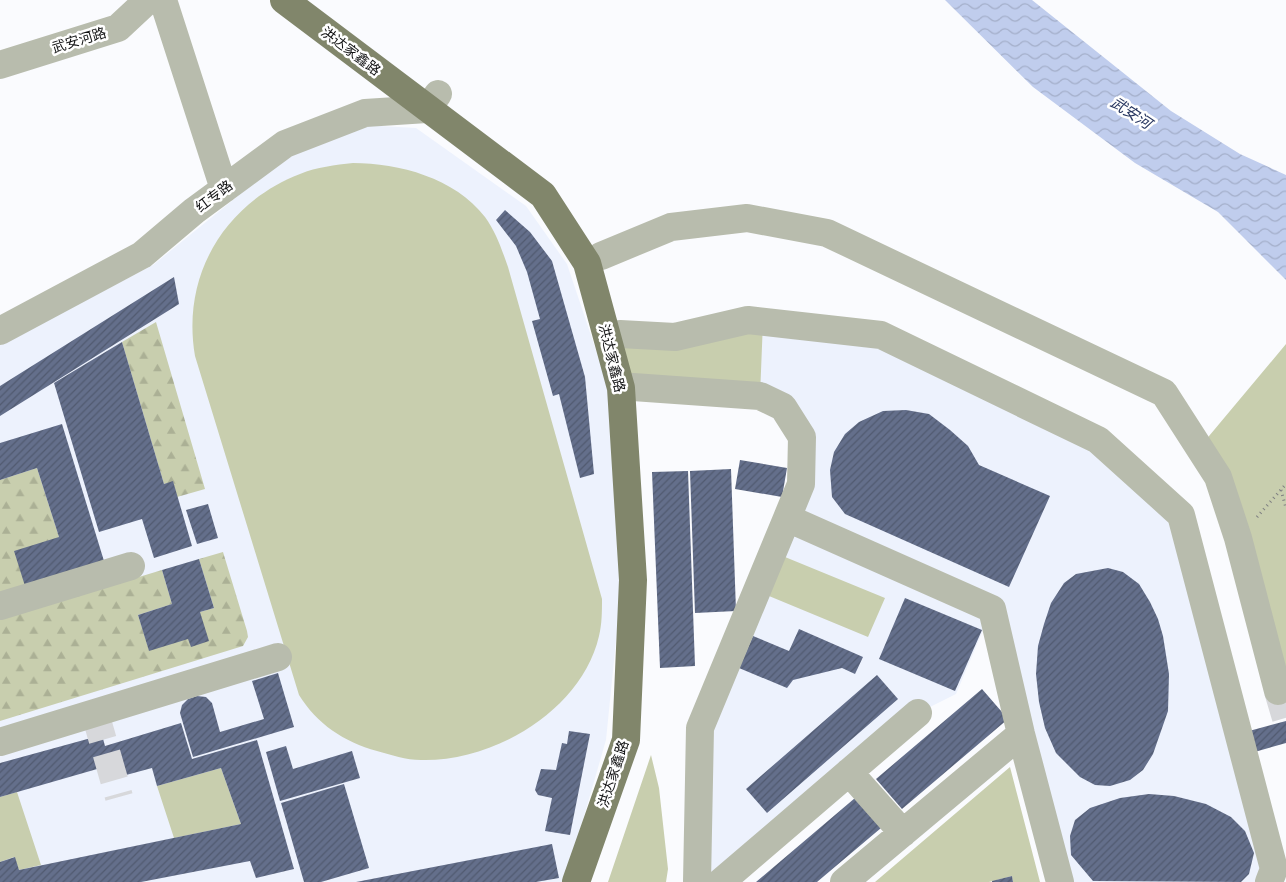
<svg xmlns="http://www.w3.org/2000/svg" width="1286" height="882" viewBox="0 0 1286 882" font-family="'IBM Plex Sans','Noto Sans SC',sans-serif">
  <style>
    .built { fill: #edf2fd }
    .green { fill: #c8ceae }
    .forest { fill: url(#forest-firs) }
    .water { fill: url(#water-waves) }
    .building { fill: url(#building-hatch) }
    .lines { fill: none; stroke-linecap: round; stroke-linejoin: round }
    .minor-tunnel { stroke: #d7d8db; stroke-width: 28; stroke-dasharray: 28 14; stroke-linecap: butt }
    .path { stroke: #7e7f81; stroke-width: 3; stroke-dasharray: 1 4; stroke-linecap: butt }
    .minor { stroke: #b8bcad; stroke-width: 28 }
    .major { stroke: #81866b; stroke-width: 28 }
    .labels { text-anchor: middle; stroke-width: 5; stroke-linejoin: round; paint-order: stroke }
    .street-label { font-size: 14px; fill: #121314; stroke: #fff }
    .water-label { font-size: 15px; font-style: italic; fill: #26355f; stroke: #fff }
  </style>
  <defs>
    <pattern id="forest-firs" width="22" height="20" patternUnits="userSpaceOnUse" patternTransform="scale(1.25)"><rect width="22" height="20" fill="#c8ceae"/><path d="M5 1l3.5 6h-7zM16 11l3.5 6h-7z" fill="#abb095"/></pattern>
    <pattern id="water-waves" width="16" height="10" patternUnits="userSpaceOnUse" patternTransform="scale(1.25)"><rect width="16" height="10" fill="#c0cded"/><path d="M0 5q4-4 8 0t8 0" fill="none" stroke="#a4afca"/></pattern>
    <pattern id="building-hatch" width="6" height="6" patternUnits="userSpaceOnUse" patternTransform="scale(1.25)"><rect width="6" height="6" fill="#646f8b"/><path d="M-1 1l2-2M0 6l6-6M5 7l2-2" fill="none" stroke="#515a70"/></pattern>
  </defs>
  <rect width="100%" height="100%" fill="#fafbfe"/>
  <!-- built -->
  <path class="built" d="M363 125 416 128 526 206 567 264 610 392 622 581 606 740 565 882H0V345L153 265 286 157Z
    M714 329 881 335 1098 440 1181 515 1269 882H1060L992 609 956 694 918 713 721 882H697L700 728 787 518 802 437Z"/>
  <!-- green -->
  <path class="green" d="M353 163C399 163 455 178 485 217 496 232 502 250 508 267L602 599C602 611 602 624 599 636 582 710 494 762 421 760 406 760 391 755 377 751 344 742 317 724 299 695L195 356C181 275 225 203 300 174 317 167 335 165 353 163Z
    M763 321 760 396 633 387 620 334Z
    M1286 344V718L1199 448Z
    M785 557 885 598 868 637 769 596Z
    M651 755 659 788 668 869 666 882H608Z
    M1010 767 1040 882H1013L1012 876 989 882H875Z
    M221 768 241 824 174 838 157 786Z
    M17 792 41 865 19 870 14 857 0 862V797Z"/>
  <!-- forest -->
  <path class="forest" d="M156 322 205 489 177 497 173 482 164 484 122 342Z
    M37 468 59 537 25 586 0 593V480Z
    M223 552 247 631 248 637 243 646 0 721V619L162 570 172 604 138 615 149 650 200 612 214 608 199 559Z"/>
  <!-- water -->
  <path class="water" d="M945 0H1032L1171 111 1240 154 1286 175V280L1218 212 1135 163 1033 87Z"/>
  <!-- building -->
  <path class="building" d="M505 210 530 232 552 261 585 377 594 474 580 478 559 394 553 396 532 321 540 319 527 272 516 246 496 220Z
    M174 277 179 304 0 416V386Z
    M122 342 164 484 173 481 192 546 154 558 142 519 99 532 54 383Z
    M906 410 929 414 950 430 968 446 979 465 1050 496 1009 587 845 514 832 497 830 470 834 452 845 434 859 422 883 411Z
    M62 424 104 561 25 586 14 551 59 537 37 468 0 480V443Z
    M740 460 787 468 782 497 735 489Z
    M731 469 736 611 695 613 690 471Z
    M688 471 695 666 660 668 652 472Z
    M208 504 218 538 197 544 186 510Z
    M199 559 214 608 200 612 209 641 191 647 188 639 149 651 138 615 172 604 162 570Z
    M1108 568 1123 572 1139 584 1150 602 1158 619 1163 636 1169 674 1168 711 1153 754 1143 770 1130 780 1110 786 1095 785 1080 777 1056 753 1045 728 1039 702 1036 674 1038 646 1044 624 1051 603 1064 583 1076 574Z
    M905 598 982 630 955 691 879 659Z
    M799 629 863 657 855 674 842 668 793 680 787 688 739 668 753 636 789 651Z
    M278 673 294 727 193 757 180 713 182 705 188 699 197 696 206 697 212 703 220 732 264 719 252 681Z
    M877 675 898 699 767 813 746 789Z
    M982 689 1008 719 902 809 876 779Z
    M1286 721V743L1244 755 1238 734Z
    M181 723 192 759 257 740 294 869 256 878 250 861 141 882H0V862L15 857 19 870 241 824 221 768 157 786 152 768 115 778 111 765 0 797V763L102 735 105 746Z
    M569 731 590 734 570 835 545 831 552 798 538 795 535 790 541 769 556 770 562 743 567 744Z
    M286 746 293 769 352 751 360 778 280 801 266 752Z
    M344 784 369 868 321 882H304L281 803Z
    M1149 794 1174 796 1206 804 1231 817 1245 831 1254 853 1249 874 1241 882 1093 881 1071 855 1070 836 1075 820 1090 808 1120 798Z
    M855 798 881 828 817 882H756Z
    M552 844 559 878 536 882H356Z
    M1012 876 1013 882H992V881Z"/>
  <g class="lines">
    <!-- minor-tunnel -->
    <path class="minor-tunnel" d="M1278 691 1286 718
      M95 713 119 797"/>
    <!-- path -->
    <path class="path" d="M1281 490 1286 508
      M1257 517 1286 484"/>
    <!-- minor -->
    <path class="minor" d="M163 0 224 189
      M0 65 118 28 148 0
      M601 256 671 227 747 218 827 233 1164 393 1218 477 1238 538 1278 691
      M0 331 142 255 194 211 285 144 365 113 427 109 438 94
      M620 334 675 337 748 320 881 335 1098 440 1181 515 1274 869 1269 882
      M633 387 760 396 783 407 802 437 801 484 787 518 992 609 1021 734 1060 882
      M0 606 131 566
      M0 742 278 657
      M849 772 903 833
      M697 882 700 728 787 518
      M721 882 918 713
      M844 882 1021 734"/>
    <!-- major -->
    <path class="major" d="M284 0 543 195 587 263 621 388 633 580 626 740 576 882"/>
  </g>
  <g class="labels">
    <!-- street labels -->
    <g class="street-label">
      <text transform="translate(79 40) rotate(-17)" y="5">武安河路</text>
      <text transform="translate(351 51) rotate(37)" y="5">洪达家鑫路</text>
      <text transform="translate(214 196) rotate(-37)" y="5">红专路</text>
      <text transform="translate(612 358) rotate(76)" y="5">洪达家鑫路</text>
      <text transform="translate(613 774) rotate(-72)" y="5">洪达家鑫路</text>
    </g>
    <!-- water labels -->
    <g class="water-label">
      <text transform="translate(1131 113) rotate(33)" y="5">武安河</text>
    </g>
  </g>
</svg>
